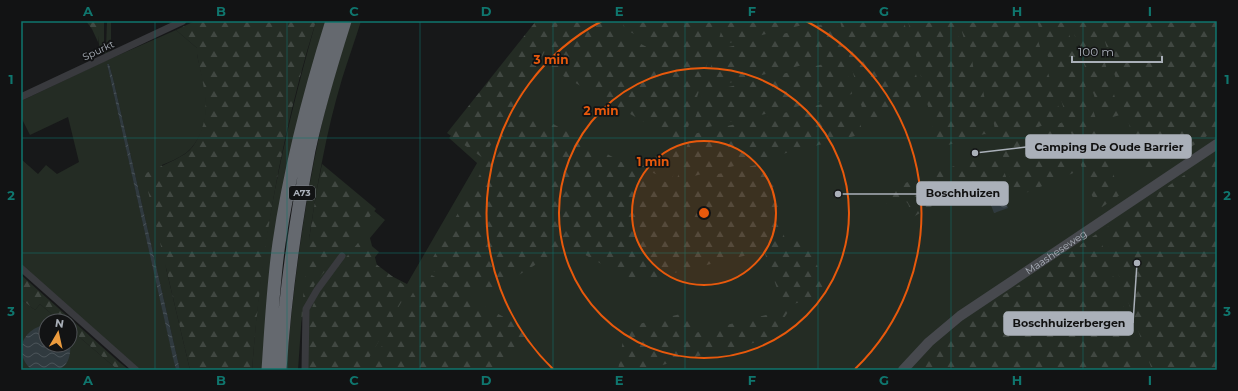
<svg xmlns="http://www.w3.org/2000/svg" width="1238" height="391" viewBox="0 0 1238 391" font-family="Montserrat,sans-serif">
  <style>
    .green { fill: #242c24 }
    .forest { fill: url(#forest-firs) }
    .water { fill: url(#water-waves) }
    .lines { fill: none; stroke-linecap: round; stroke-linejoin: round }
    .minor { stroke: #393a3e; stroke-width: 7 }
    .secondary { stroke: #47494e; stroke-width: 10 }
    .motorway { stroke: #65696f; stroke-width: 13 }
    .grid { fill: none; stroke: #0f766e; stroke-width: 1; stroke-opacity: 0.55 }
    .ring { fill: none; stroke: #e8590c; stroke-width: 2 }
    .labels { text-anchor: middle; stroke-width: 3.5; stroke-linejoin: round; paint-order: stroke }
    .shield { fill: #121314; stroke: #7c8188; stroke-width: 1 }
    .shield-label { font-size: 9px; font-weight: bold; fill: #aab0b9 }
    .street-label { font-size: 10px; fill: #aab0b9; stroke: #121314 }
    .centre { fill: #e8590c; stroke: #121314; stroke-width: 2 }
    .ring-label { font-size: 12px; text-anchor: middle; font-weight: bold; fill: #e8590c; stroke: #121314; stroke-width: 3.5; stroke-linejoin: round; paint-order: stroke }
    .leader { fill: none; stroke: #aab0b9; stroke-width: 1.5 }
    .callout-dot { fill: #aab0b9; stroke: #121314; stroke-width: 1.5 }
    .callout { fill: #aab0b9; stroke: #aab0b9; stroke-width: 1.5 }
    .callout-label { font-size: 11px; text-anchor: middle; font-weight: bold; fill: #111 }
    .neatline { fill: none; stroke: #0f766e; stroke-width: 1.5 }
    .grid-label { font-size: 13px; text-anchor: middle; font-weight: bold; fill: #0f766e }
  </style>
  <defs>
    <pattern id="forest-firs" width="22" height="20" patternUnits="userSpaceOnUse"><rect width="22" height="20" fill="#242c24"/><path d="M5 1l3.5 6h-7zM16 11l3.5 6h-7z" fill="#414842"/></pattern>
    <pattern id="water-waves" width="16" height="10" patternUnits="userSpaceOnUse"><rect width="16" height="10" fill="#303a3f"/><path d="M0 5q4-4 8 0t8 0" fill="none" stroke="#4b5459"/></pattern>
  </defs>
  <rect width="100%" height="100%" fill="#171819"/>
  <!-- green -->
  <path class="green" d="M98 21H104V50L106 48 107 21H111V47L108 53 105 54 102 53C97 43 98 32 98 21Z
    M316 21H327L312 69 263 370H252C255 329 259 287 265 246 277 170 295 95 316 21Z
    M351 21H361C355 40 348 60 342 79 326 132 317 186 309 240L324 169 385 220 370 238 378 269 407 284 477 163 449 138 541 21H1217V370H304L305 329 302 313 298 370H286C293 290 303 211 320 132 328 95 340 58 351 21Z
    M176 30 197 48V54C200 70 206 86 206 103 207 121 201 141 186 153 179 158 170 162 162 165L166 268 190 370H180L113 78 109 64H107L176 370H140L21 265V159L38 174 46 165 57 174 79 162 68 117 30 135 21 117V101L105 61Z
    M21 299 35 310 40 304 60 321H46V345H70V329L118 370H21Z"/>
  <!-- forest -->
  <path class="forest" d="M86 21H98V42L92 29Z
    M195 21H316C281 134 261 252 252 370H190L144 174C157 168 172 162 185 154 191 150 195 144 198 138 213 109 202 83 197 54V48L176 30Z
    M536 21H560L541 59 483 158 447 133Z
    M565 21H618C616 26 616 29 620 33L662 55 665 49 626 30 623 25V21H720L683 144 542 64Z
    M724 21H819L717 46Z
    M836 21 844 55 704 89 716 50Z
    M840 21H904L923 105 865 120Z
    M908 21H954L960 41 971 53 975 78 983 90 992 136 985 134 980 135 942 147 937 145Z
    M959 21H1032L1062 118 999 142 996 135 987 87 979 76 974 51 964 39Z
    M1037 21H1065L1120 195 1099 209 1088 188Z
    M1070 21H1093L1120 115 1102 120Z
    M1099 21H1217V129L1145 179Z
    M845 59 852 94 691 131 703 93Z
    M853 97 863 134 682 179H677L690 136 693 134Z
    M519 105 645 175 666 182H685L768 162 785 240 793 241 810 237 825 296 789 305 785 304 781 300 764 251 641 281H632L571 247 543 260 498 288 489 291H478L469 289 427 268Z
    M1063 122 1078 171 1016 197 1000 147Z
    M677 146H682L672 179 661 176 640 168C651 160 663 150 677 146Z
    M1214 155 1217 161V370H1152L1103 230Z
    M992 157H999L1010 188 1004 185 987 182H979L965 187 901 224 892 226 891 220 901 218 909 212C911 196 897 201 887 204L884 192 902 187 905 183 972 160Z
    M322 164 376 209 316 282 309 296 301 322C305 269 311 216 322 164Z
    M1098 233 1146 370H912L939 342 952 331 1002 296Z
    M362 238 379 252 372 261 409 289 362 370H307C308 350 306 324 313 305 321 284 348 256 362 238Z
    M425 272 428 273 467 295 475 301 531 332V335L529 338 499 370H368Z
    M21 275 119 362 129 370H118L70 329V321H60L40 304 35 310 21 299Z
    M790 309 770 339 727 349 642 370H618L624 334 626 329 630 326 689 312 695 333Z"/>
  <!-- water -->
  <path class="water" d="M107 64H109L113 78 180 370H176L173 358Z
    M1001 189 1008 208 994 213 987 195Z
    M46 325V345H70C71 353 69 365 60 369 56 371 49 370 45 370 41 370 36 371 32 369 29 368 26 364 24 360 16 343 29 327 46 325Z"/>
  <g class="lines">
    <!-- minor -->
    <path class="minor" d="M21 97 183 21
      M21 268 136 370
      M305 370 306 309 317 290 342 256"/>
    <!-- secondary -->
    <path class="secondary" id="s1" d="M903 370 929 342 960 316 1217 144"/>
    <!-- motorway -->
    <path class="motorway" d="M268 370C271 327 273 285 279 243 290 167 309 94 332 21
      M280 370C285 296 295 223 309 150 318 108 332 62 345 21"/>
  </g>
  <!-- grid -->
  <path class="grid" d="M155 21V370M287 21V370M420 21V370M553 21V370M685 21V370M818 21V370M951 21V370M1083 21V370M21 138H1217M21 253H1217"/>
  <!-- distance rings -->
  <circle cx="704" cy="213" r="72" fill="#e8590c" fill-opacity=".12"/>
  <g class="ring">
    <circle cx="704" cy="213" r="72"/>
    <circle cx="704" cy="213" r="145"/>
    <path d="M553 369A217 217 0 0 1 602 21M806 21A217 217 0 0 1 855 369"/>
  </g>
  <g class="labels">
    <!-- shield labels -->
    <rect class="shield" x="289" y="186" width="26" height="14" rx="3"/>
    <g class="shield-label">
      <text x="302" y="196">A73</text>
    </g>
    <!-- street labels -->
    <g class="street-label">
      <text transform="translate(98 50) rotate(-25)" y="4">Spurkt</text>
      <text dy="4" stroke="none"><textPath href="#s1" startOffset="194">Maasheseweg</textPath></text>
    </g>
  </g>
  <circle cx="704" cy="213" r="6" class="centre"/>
  <g class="ring-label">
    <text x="551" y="64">3 min</text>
    <text x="601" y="115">2 min</text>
    <text x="653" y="166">1 min</text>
  </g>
  <!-- callouts -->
  <path class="leader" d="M975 153L1026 147M838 194L917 194M1137 263L1133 323"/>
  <g class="callout-dot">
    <circle cx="975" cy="153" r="4"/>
    <circle cx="838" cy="194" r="4"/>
    <circle cx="1137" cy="263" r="4"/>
  </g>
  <g class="callout">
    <rect x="1026" y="135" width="165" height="23" rx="4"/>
    <rect x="917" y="182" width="91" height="23" rx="4"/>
    <rect x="1004" y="312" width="129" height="23" rx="4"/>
  </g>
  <g class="callout-label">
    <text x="1109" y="151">Camping De Oude Barrier</text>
    <text x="963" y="197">Boschhuizen</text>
    <text x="1069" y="327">Boschhuizerbergen</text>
  </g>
  <!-- border -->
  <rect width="1238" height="391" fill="none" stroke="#121314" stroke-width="44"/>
  <!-- north arrow -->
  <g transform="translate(58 333) rotate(9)"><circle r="19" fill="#121314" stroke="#4f5256"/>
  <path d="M0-3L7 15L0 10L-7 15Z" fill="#ec9b3d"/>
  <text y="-6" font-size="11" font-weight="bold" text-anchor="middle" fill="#aab0b9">N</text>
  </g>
  <!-- scale -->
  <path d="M1072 56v6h90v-6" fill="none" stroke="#aab0b9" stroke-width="2"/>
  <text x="1078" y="56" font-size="12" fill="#aab0b9" stroke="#121314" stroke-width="3" paint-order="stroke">100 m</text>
  <rect x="22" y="22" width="1194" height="347" class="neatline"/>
  <g class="grid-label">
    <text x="88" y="16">A</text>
    <text x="221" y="16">B</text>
    <text x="354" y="16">C</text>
    <text x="486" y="16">D</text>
    <text x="619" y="16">E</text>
    <text x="752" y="16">F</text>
    <text x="884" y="16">G</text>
    <text x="1017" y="16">H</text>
    <text x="1150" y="16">I</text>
    <text x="11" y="84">1</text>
    <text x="1227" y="84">1</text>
    <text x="11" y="200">2</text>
    <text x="1227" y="200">2</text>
    <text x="11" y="316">3</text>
    <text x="1227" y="316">3</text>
    <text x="88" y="385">A</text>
    <text x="221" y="385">B</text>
    <text x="354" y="385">C</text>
    <text x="486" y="385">D</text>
    <text x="619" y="385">E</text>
    <text x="752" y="385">F</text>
    <text x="884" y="385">G</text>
    <text x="1017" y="385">H</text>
    <text x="1150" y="385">I</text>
  </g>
</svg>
